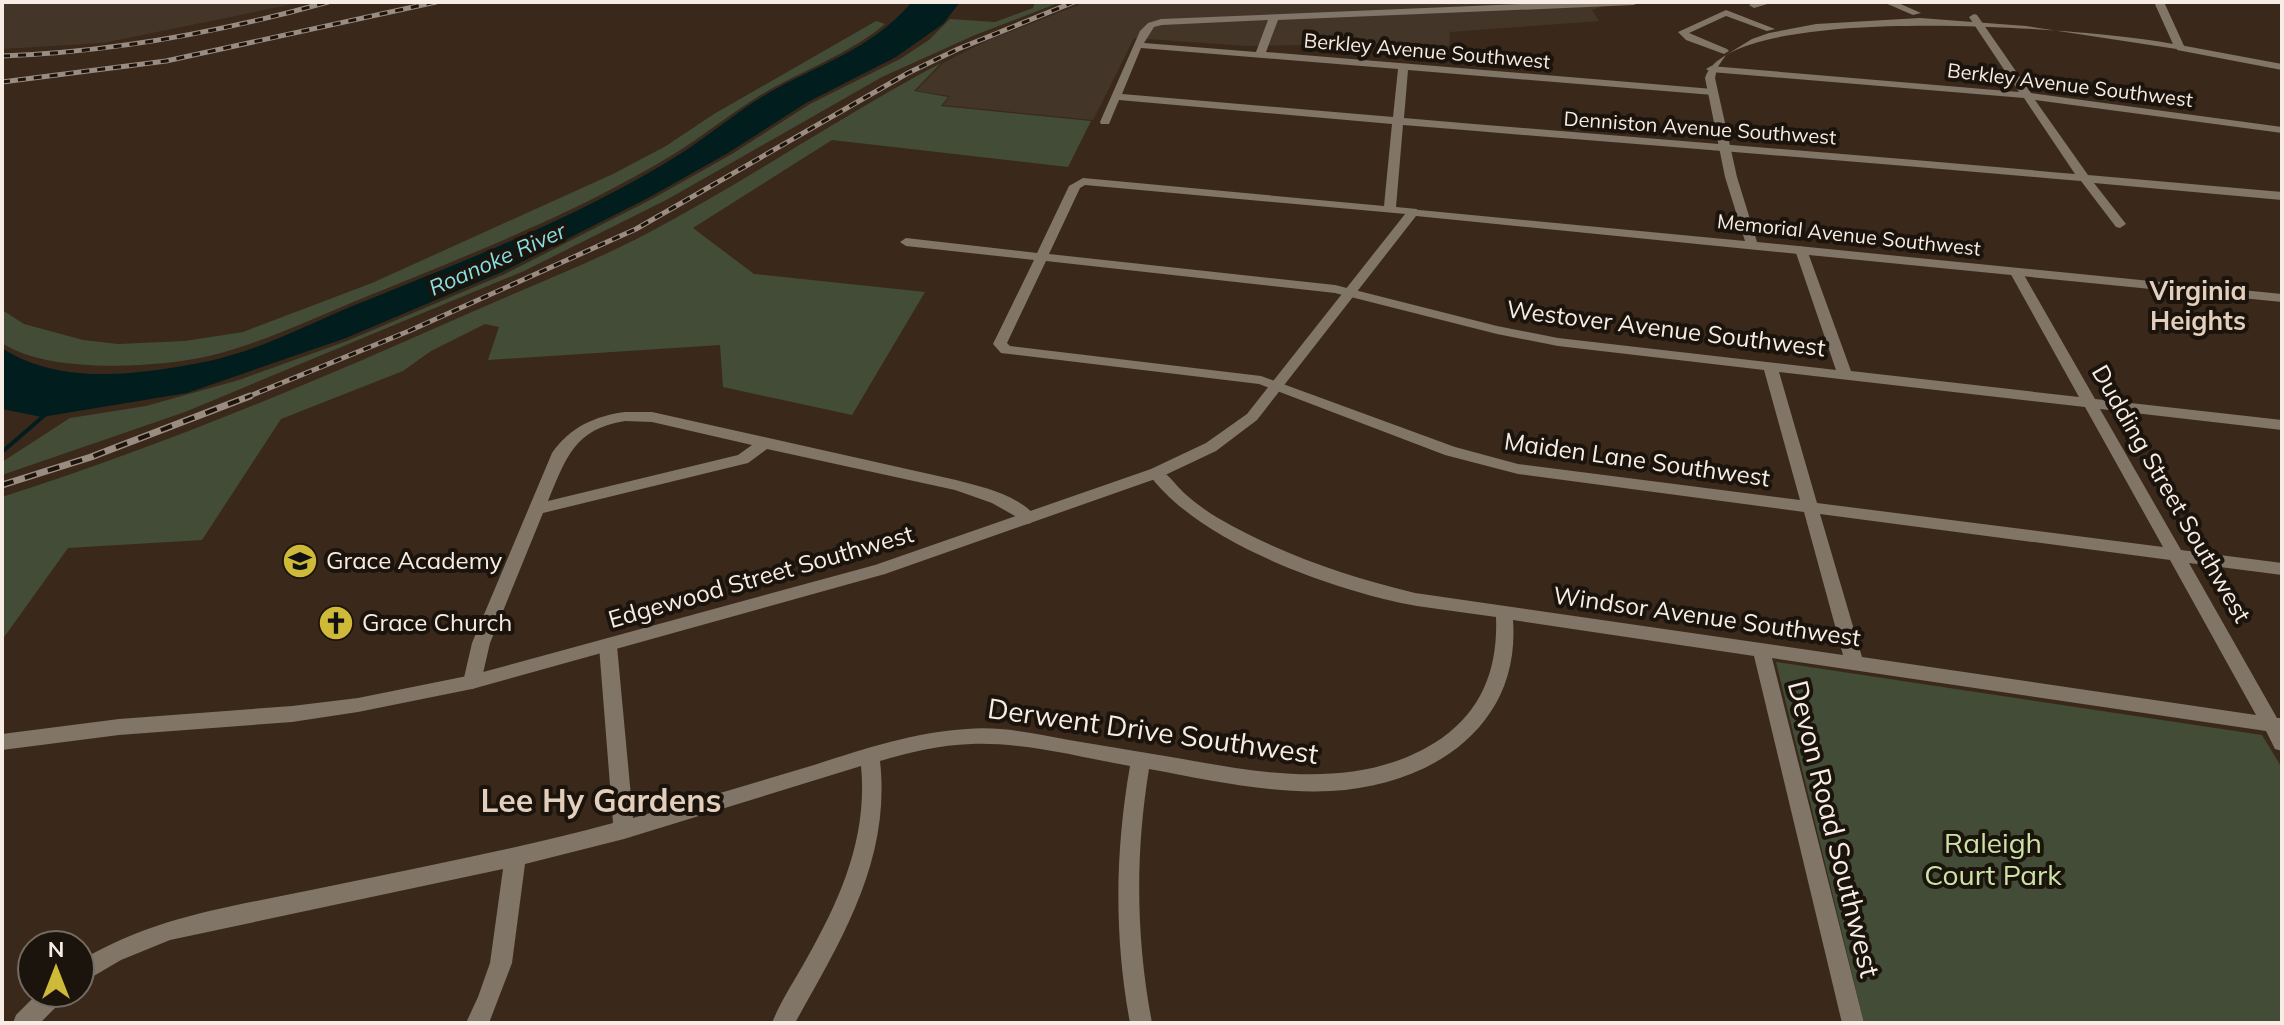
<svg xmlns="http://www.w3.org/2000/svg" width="2284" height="1025" viewBox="0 0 2284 1025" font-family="Mulish,sans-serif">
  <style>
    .industrial { fill: #433628 }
    .green { fill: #434c36 }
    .water { fill: #021d1e }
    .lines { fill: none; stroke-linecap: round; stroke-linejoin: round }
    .stream { stroke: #021d1e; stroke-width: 4 }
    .minor { fill: #807567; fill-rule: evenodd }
    .tertiary { fill: #807567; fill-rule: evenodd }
    .rail-far1-casing { stroke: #9a8c81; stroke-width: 5 }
    .rail-casing { stroke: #9a8c81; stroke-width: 7 }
    .rail-far1 { stroke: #1b140d; stroke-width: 3; stroke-dasharray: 8; stroke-linecap: butt }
    .rail { stroke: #1b140d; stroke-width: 4; stroke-dasharray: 12; stroke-linecap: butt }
    .labels { text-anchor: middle; stroke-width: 8; stroke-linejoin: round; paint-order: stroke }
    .far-street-label { font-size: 20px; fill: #f8ede4; stroke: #1b140d }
    .far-water-label { font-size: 22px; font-style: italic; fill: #87dfe4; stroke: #1b140d }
    .street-label { font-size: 24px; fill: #f8ede4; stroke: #1b140d }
    .poi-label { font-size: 24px; fill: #f8ede4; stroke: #1b140d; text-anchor: start }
    .neighbourhood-label { font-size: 26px; font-weight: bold; fill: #e4cebc; stroke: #1b140d }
    .near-street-label { font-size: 28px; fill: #f8ede4; stroke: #1b140d }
    .near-park-label { font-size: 28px; fill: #cce3a5; stroke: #1b140d }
    .near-neighbourhood-label { font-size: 32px; font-weight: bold; fill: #e4cebc; stroke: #1b140d }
  </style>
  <rect width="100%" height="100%" fill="#3a291b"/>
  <!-- industrial -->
  <path class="industrial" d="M2 2H303L103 43 2 49Z
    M1086 2H1613L1592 10 1599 21 1450 32 1449 46 1409 43 1247 46 1134 38 1093 120 943 105 950 96 916 91 943 63 989 40Z"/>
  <!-- green -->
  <path class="green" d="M1035 2H1061L975 35 882 77 668 199 524 271 185 412 2 475V462L70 418 146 406 239 380 347 341 505 274 652 199 732 154 810 104 900 59 929 40 950 19 995 22 1033 8Z
    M876 21 885 24C848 55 800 71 759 96 730 114 703 136 674 154 579 212 471 254 368 296 316 317 263 343 209 356 156 368 48 374 2 343V310L24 324 83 340 118 344 185 341 243 332 372 283 613 174 666 146 714 114Z
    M941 63 914 91 948 97 941 106 1091 121 1068 167 832 140 693 228 754 274 925 292 852 415 723 387 720 345 488 360 499 327 485 324 431 351 403 371 281 419 202 540 68 548 2 640V497C160 447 314 382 465 315 525 288 589 264 648 233 748 180 841 116 941 63Z
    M1776 662 2262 735 2282 768V1023H1864Z"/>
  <!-- water -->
  <path class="water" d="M912 2H960L943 24 896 57 806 103 728 153 648 198 502 272 346 338 187 393 42 417 2 409V348C61 387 143 374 209 361 257 351 305 326 350 307 459 263 582 216 680 154 709 136 735 113 765 95 820 63 868 52 912 2Z"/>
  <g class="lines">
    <!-- stream -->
    <path class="stream" d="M2 452 46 414"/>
    <!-- minor -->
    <path class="minor" d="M1569 2H1639L1634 5 1278 20 1266 52 1713 89 1718 92 1713 95 1408 70 1404 118C1628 137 1852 154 2075 174L2024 98 1711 72 1706 69 1711 66 2019 92 1969 17 1974 14 1977 15 2031 93 2282 127V133L2035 100 2088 175 2282 192V200L2094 183 2126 224 2120 228 2116 227 2081 181C1855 161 1629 144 1403 125L1396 207 1417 209V215L1085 185 1080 188 1049 254 1335 285 1497 326 1558 338 1836 370 1795 250 1801 246 1807 250 1851 371 2079 397 2009 271 2010 268H2020L2095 399 2282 420V430L2100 409 2181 550 2282 563V575L2189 563 2277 718H2282V751L2275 749 2266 731 1772 658 1864 1023H1842L1754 656 1513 620C1521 728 1429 786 1331 791 1270 794 1209 780 1149 769 1135 855 1136 938 1152 1023H1130C1114 937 1115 852 1130 766 1079 757 1024 742 971 744 940 745 910 752 880 761 891 860 842 939 795 1023H772C781 1000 795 980 807 958 841 898 868 836 861 766L624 839 525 864 512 963 489 1023H466L478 997 490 963 503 869 170 940 121 960 80 984V961C153 917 229 907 311 890 412 869 513 850 613 823L599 646 602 641 608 639 614 641 617 646 633 818C693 801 754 783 814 765 864 749 914 732 967 729 1002 726 1035 734 1069 740 1105 746 1141 752 1177 758 1265 774 1363 792 1442 738 1483 709 1498 667 1496 617 1469 613 1443 610 1417 606 1335 591 1198 543 1148 473L1156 468C1167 472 1175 484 1183 492 1194 502 1206 511 1218 518 1280 554 1346 576 1415 593L1843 655 1804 512 1518 474 1445 455 1259 384 1001 353 993 344 1034 260 906 246 900 242 906 238 1037 253 1069 186 1083 178 1384 206 1392 124 1119 100 1109 124H1101L1100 122 1140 31 1148 23 1161 19ZM1268 20 1256 52 1144 43 1154 27 1162 25ZM1141 48 1398 69 1393 117 1122 94ZM1046 261 1335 293 1497 334 1558 346 1764 370 1800 500 1518 464 1455 447 1261 376 1010 346 1007 343ZM1779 372 2085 407 2163 547 1817 503ZM1820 514 2170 560 2256 715 1862 657Z
      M1774 2 1754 8 1749 5 1755 2Z
      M1883 2H1896L1921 13 1913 15Z
      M1726 10 1775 29 1767 31 1726 16 1689 33 1727 49 1729 51 1724 54 1686 40 1678 32Z
      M2180 45 2282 64V70L2177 50V46Z
      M625 412H652L956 480C983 487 1019 495 1037 518L1029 524 992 503 955 490 767 449 748 463 543 513 490 643 481 682 478 687 472 689 466 687 463 682 472 643 552 453C570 427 595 416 625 412ZM625 421 652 422 752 445 738 455 548 501C566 458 574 429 625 421Z
      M38 993H65L62 1001 40 1023H13L16 1015Z"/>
    <!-- tertiary -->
    <path class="tertiary" d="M2154 2H2164L2185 48 2183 50 2026 26 1920 18 1816 24 1769 33 1752 39 1726 55 1717 68 1715 78 1737 177 1757 242 2282 294V302L1416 216 1257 420 1216 451 1161 477 885 574 472 689 358 712 292 722 119 735 2 750V734L119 719 292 706 358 698 472 675 875 565 1151 469 1206 443 1247 414 1409 209 1745 241 1725 177 1705 78C1729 0 2092 28 2173 44Z"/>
    <!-- rail-far1 casing -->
    <g class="rail-far1-casing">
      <path id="rail-far1" d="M2 56C114 52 221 32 328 2
        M2 82 166 61 436 2
        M245 398 409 331 636 229 908 73 958 49 1074 2"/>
    </g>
    <!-- rail casing -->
    <g class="rail-casing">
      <path id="rail" d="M2 485 91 457 250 396"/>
    </g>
    <!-- rail-far1 -->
    <use href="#rail-far1" class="rail-far1"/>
    <!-- rail -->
    <use href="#rail" class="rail"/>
  </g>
  <!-- icons -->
  <defs>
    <g id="school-disc" transform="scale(1.8)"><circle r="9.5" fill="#ceb938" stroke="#1b140d"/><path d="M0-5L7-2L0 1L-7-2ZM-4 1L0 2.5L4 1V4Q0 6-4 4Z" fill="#111"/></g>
    <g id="church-disc" transform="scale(1.8)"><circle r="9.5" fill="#ceb938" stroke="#1b140d"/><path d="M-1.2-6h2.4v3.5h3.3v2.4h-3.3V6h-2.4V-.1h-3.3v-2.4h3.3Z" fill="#111"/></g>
  </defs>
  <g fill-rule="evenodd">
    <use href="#school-disc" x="300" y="561"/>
    <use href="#church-disc" x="336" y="623"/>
  </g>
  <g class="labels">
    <!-- far-street labels -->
    <g class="far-street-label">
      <text transform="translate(1427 51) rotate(5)" y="7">Berkley Avenue Southwest</text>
      <text transform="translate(2070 85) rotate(7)" y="7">Berkley Avenue Southwest</text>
      <text transform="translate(1700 128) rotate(4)" y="7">Denniston Avenue Southwest</text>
      <text transform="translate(1849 235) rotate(6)" y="7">Memorial Avenue Southwest</text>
    </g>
    <!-- far-water labels -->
    <g class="far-water-label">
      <text transform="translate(497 259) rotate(-24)" y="8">Roanoke River</text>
    </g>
    <!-- street labels -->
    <g class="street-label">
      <text transform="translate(1666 329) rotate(7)" y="8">Westover Avenue Southwest</text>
      <text transform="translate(1637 460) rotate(8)" y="8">Maiden Lane Southwest</text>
      <text transform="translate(2171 494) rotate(60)" y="8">Dudding Street Southwest</text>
      <text transform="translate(761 577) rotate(-16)" y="8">Edgewood Street Southwest</text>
      <text transform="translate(1707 617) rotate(8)" y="8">Windsor Avenue Southwest</text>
    </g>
    <!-- poi labels -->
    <g class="poi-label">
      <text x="326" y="569">Grace Academy</text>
      <text x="362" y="631">Grace Church</text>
    </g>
    <!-- neighbourhood labels -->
    <g class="neighbourhood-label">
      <text x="2198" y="300">Virginia<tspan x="2198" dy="30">Heights</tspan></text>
    </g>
    <!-- near-street labels -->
    <g class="near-street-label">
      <text transform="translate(1153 731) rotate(8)" y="10">Derwent Drive Southwest</text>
      <text transform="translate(1834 829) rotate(76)" y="10">Devon Road Southwest</text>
    </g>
    <!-- near-park labels -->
    <g class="near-park-label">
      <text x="1993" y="853">Raleigh<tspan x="1993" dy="32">Court Park</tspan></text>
    </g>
    <!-- near-neighbourhood labels -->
    <g class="near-neighbourhood-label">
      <text x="601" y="812">Lee Hy Gardens</text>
    </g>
  </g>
  <!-- border -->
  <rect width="2284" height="1025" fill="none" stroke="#f8ede4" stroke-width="8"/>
  <!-- north arrow -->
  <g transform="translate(56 969)"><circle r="38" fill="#1b140d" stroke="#736b63" stroke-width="2"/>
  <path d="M0-6L14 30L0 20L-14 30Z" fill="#ceb938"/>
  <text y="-12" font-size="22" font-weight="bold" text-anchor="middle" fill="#f8ede4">N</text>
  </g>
</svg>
